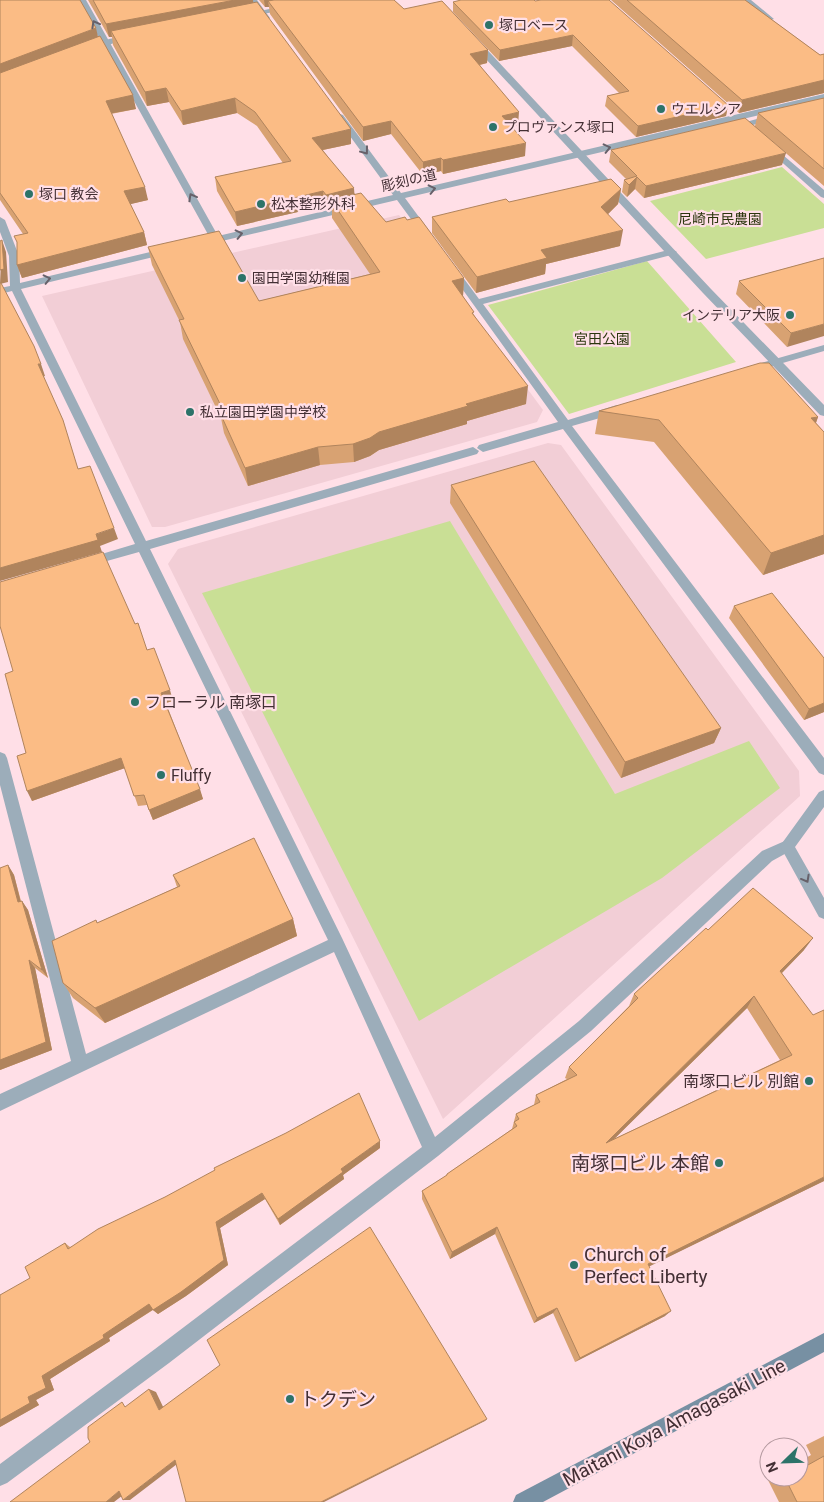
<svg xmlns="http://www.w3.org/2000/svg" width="824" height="1502" viewBox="0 0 824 1502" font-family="Roboto,'Noto Sans JP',sans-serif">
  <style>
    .built { fill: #f2ced6 }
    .green { fill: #c9df95 }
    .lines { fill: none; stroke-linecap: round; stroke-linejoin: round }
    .pedestrian { fill: #9cadba; fill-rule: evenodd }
    .minor { fill: #9cadba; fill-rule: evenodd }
    .tertiary { fill: #9cadba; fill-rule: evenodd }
    .secondary { fill: #7790a3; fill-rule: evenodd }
    .wall { fill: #d8a272; fill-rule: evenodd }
    .shaded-wall { fill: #b0845d }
    .building { fill: #fbbc85; stroke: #b0845d; fill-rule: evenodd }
    .oneway { stroke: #67616a }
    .poi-dot { fill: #2d7369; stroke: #ffdfe7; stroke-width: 2 }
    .labels { text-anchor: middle; stroke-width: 4.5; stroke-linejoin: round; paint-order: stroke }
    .far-poi-label { font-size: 14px; fill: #432f34; stroke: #ffdfe7; text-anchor: start }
    .far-street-label { font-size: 14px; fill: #432f34; stroke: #ffdfe7 }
    .far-park-label { font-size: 14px; fill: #2b360d; stroke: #ffdfe7 }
    .poi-label { font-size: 16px; fill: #432f34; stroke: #ffdfe7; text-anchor: start }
    .near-poi-label { font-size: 19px; fill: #432f34; stroke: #ffdfe7; text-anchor: start }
    .near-street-label { font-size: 19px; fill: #432f34; stroke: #ffdfe7 }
  </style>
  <rect width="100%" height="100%" fill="#ffdfe7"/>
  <!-- built -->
  <path class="built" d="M399 215 543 410 537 422 165 527H152L42 296Z
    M548 443 561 445 799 771 800 796 443 1119 168 564 178 549Z"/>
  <!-- green -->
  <path class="green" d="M782 167 824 204V228L706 259 650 201Z
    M647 261 736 362 569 414 488 305Z
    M450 521 615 794 749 741 780 788 662 878 419 1021 202 593Z"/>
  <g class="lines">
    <!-- pedestrian -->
    <path class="pedestrian" d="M775 114 779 117 778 119 732 130 728 127Z"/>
    <!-- minor -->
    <path class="minor" d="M78 0H86L218 236 393 195 336 117 340 114 343 115 401 193 824 94V100L405 198 430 232 425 235 422 234 397 200 205 245 200 242 210 238Z
      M249 0H257L270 18 269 20H263Z
      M742 0H751L774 19 767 21Z
      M770 144 824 190V198L821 197 767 149V145Z
      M0 217 5 220 19 256 20 283 167 248 172 251 170 253 21 289 146 541 473 447 479 451 477 454 150 549 342 938 435 1137 579 1021 762 851 787 840 792 842 794 846 792 850 772 861 591 1031 438 1156 169 1363 7 1483 0 1486V1464L155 1349 422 1147 334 952 0 1111V1094L71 1061 0 785V752L5 754 7 758 86 1054 328 940 139 552 89 566 83 562 85 559 135 544 12 291 0 294V288L10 286 9 256 0 232Z
      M672 249 677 252 675 254 483 304 568 420 617 405 621 406 622 409 621 412 572 426 824 758V775L819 773 563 429 483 452 477 448 479 445 558 422 450 272V268H456L479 299Z
      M824 345V351L762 369 757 366 758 364Z"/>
    <!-- tertiary -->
    <path class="tertiary" d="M288 5 292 7 291 9 245 17 241 15Z
      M131 35H134V39L114 43 87 53 83 51 109 39Z
      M472 40H478L711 289 824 405V416L820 415 703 293 472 44Z
      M824 790V807L795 847 824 898V919L819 917 780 846 819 792Z"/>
    <!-- secondary -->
    <path class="secondary" d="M824 1333V1352L543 1502H513L516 1495Z"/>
  </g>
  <!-- wall -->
  <path class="wall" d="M0 0 98 37 136 109 111 114 148 200 130 204 144 232 147 245 22 278 17 265 23 234 0 200Z
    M88 0H253V3L351 144 323 150 355 194 386 222 407 220 464 278 463 296 526 404 467 421V424L379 450 370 456 354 462 320 465 248 486 224 433 221 418 183 339 180 322 152 265 148 247 259 301 370 274 332 218V208L327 209 324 206 237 226 217 191 215 177 283 163 257 126 237 113 183 125 169 102 147 106 113 45 112 37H109Z
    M259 0H394L404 9 488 50 487 63 480 65 518 125 512 126 525 156 443 174 441 171 423 175 391 134 363 141 270 14 269 7H265Z
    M611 0H745L820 55 824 54V93L739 113Z
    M535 1 728 105 726 116 636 137 605 106 607 96 619 93 572 46 499 61 453 12V2Z
    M824 98V186L773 142 782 165 644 198 635 189 627 197 622 192 624 180 626 179 609 162 611 150 755 126 758 113Z
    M621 189 618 204 608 214 620 246 546 264 545 274 476 293 432 233V217L509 202Z
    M824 258 787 347 736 294 739 281Z
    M599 411 818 417 816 423 824 432V554L763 575 654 442 595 434Z
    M451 485 721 728 714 743 621 778 450 503Z
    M734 606 824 658V712L804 720 729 618Z
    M135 624 147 650 173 701 166 703 203 799 153 820 147 805 138 806 125 768 32 801 26 753 13 671Z
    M8 865 14 875 21 901H22L28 910 48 978 35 968 52 1050 0 1070Z
    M173 875 293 919 297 936 105 1023 73 998 63 983 97 923 177 887Z
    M708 930 804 950 782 973 824 1181 649 1266 665 1316 575 1362 553 1313 534 1323 495 1234 450 1259 422 1199V1191L446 1176 447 1174 512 1129 516 1114 534 1105 536 1095 567 1079 565 1078 569 1067 629 1006 634 994ZM747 1008 780 1060 614 1139Z
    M380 1148 343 1175 344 1179 280 1225 265 1199 220 1228 228 1265 186 1296 158 1314 153 1310 109 1338 110 1341 50 1379 54 1390 36 1400 39 1405 0 1427 30 1278 65 1243 70 1247Z
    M824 1436V1502H779L768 1480 773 1477H799V1462L811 1455 806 1445Z"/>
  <!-- shaded-wall -->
  <path class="shaded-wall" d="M235 0H253L254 10 111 31 112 37H109L106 24Z
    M264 0H304L268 1 269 7H265Z
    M96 28 99 41 0 79V64Z
    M573 35 572 46 499 61 500 50Z
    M488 50 487 63 470 67V54Z
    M824 80V93L739 113 742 100Z
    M166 88 169 102 147 106 145 92Z
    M133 95 136 109 108 114 106 101Z
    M235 98 237 113 183 125 181 111Z
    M728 105 726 116 636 137 638 126Z
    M519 112 518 125 501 129 502 116Z
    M391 121V134L363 141V127Z
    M351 129V144L313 152 312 138Z
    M526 143 525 156 443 174V160Z
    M786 153 782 165 644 198 646 186Z
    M441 158V171L423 175V162Z
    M637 177 635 189 627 197 629 185Z
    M145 187 148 200 127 205 124 191Z
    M354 188 355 203 331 200 332 208 327 209 326 195Z
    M621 189 618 204 599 223 601 207Z
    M323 191 324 206 237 226 235 212Z
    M623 230 620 246 546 264 545 274 476 293 477 277 541 250Z
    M144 232 147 245 22 278 17 265Z
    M2 240 6 252 8 282 0 284Z
    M464 278 463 296 451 299 452 281Z
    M824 324V336L787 347 791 333Z
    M38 364H41L45 376 42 377Z
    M528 386 526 404 467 421V424L379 450 370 456 354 462 353 444 379 432 466 404Z
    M818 417 810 439 811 418Z
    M318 447 320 465 248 486 245 468Z
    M114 528 118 539 100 546 102 552 0 581V568Z
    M824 535V554L763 575 771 553Z
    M170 690 173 701 165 703 161 693Z
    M824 703V712L804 720 809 709Z
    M721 728 714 743 621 778 625 762Z
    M121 758 125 768 32 801 27 791Z
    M200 789 203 799 153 820 149 810Z
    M8 865 14 875 23 911 18 902Z
    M22 901 28 910 48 978 42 970Z
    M293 919 297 936 105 1023 95 1008Z
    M813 938 804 950 772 983 780 971Z
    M29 960 35 968 52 1050 0 1070V1060Z
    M754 996 747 1008 601 1152 606 1143Z
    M380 1141V1148L343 1175 344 1179 280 1225 278 1219 341 1169Z
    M824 1177V1181L642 1270 648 1264Z
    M262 1193 265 1199 220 1228 228 1265 186 1296 158 1314 153 1310 216 1222Z
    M497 1227 495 1234 450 1259 452 1252Z
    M149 1304 154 1309 109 1338 110 1341 50 1379 54 1390 36 1400 39 1405 0 1427V1420L28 1397 42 1376Z
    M557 1308 553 1313 534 1323 537 1318Z
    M671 1311 665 1316 575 1362 580 1358Z
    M149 1389 156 1392 166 1413 159 1410Z
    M487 1419 485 1421 324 1502H321Z
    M175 1460 181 1461 130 1500H123Z
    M119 1491 127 1492 114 1502H106Z"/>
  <!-- building -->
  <path class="building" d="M0 0H80L96 28 0 64Z
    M93 0H235L106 24Z
    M274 0H394L404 9 442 1 488 50 470 54 519 112 502 116 526 143 443 160 441 158 423 162 391 121 363 127 268 1Z
    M461 0H534L535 1 541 0H609L728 105 638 126 607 96 629 91 573 35 500 50 453 2Z
    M627 0H745L820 55 824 54V80L742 100Z
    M257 2 351 129 312 138 354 188 326 195 323 191 235 212 215 177 291 161 255 112 235 98 181 111 166 88 145 92 111 31Z
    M100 36 133 95 106 101 145 187 124 191 144 232 17 265V242L14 236 28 233 0 193V73Z
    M824 98V169L758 113Z
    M745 118 786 153 646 186 637 177 629 185 624 180 637 176 611 150Z
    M611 179 621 189 601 207 623 230 541 250 547 258 477 277 432 217 506 199 509 202Z
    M361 193 386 222 405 217 407 220 419 217 464 278 452 281 474 312 472 313 528 386 466 404 468 406 379 432 370 438 353 444 318 447 245 468 221 415 225 414 179 320 184 319 148 247 219 231 259 301 380 272 331 200Z
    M2 240 4 269 0 270V241Z
    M824 258V324L791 333 739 281Z
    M0 283H1L34 346 41 364H38L63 420 78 469 90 466 114 528 96 534 98 540 0 568Z
    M760 363H769L818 417 811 418 824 432V535L771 553 659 420 599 411Z
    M534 461 721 728 625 762 451 485Z
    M103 552 135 624 138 623 147 650 154 648 170 690 161 693 200 789 149 810 144 795 134 796 121 758 27 791 17 756 26 753 5 674 13 671 0 626V582Z
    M772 593 824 658V703L809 709 734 606Z
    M254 838 293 919 95 1008 63 983 52 941 96 920 97 923 180 886 173 875Z
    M8 865 18 902 22 901 42 970 29 960 46 1042 0 1060V868Z
    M753 888 813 938 780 971 813 1015 824 1010V1177L648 1264 671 1311 580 1358 557 1308 537 1318 497 1227 452 1252 422 1191 447 1175V1174L517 1126 514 1122 519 1119 516 1114 540 1102 536 1095 577 1075 569 1067 638 998 634 994 706 928 708 930ZM754 996 792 1055 606 1143Z
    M359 1093 380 1141 341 1169 343 1172 278 1219 262 1193 216 1222 224 1260 181 1292 153 1310 149 1304 103 1335 104 1338 42 1376 46 1388 28 1397 30 1403 0 1420V1295L30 1278 25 1267 65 1243 68 1249 98 1229 165 1197 215 1170 214 1168 286 1133Z
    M370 1227 487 1419 321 1502H186L175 1460 123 1500 119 1491 106 1502H10L90 1442 88 1438V1427L122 1402 125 1407 149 1389 159 1410 220 1365 207 1340Z
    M824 1456V1502H797L785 1478 786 1477H799V1470Z"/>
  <!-- one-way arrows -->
  <defs><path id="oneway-chevron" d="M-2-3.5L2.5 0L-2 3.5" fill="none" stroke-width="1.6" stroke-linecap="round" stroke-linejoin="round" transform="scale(1.25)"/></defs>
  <g class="oneway">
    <use href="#oneway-chevron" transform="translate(95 24) rotate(-119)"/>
    <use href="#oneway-chevron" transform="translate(607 148) rotate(-13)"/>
    <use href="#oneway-chevron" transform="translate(365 151) rotate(53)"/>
    <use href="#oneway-chevron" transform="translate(432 189) rotate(-13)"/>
    <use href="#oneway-chevron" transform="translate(192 197) rotate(-119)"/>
    <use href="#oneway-chevron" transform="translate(239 234) rotate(-13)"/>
    <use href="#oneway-chevron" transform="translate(47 279) rotate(-13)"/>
    <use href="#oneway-chevron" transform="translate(806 879) rotate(61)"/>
  </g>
  <!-- markers -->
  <g class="poi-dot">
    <circle cx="489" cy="25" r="5"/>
    <circle cx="661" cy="109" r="5"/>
    <circle cx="493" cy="127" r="5"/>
    <circle cx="29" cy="194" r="5"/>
    <circle cx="261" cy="204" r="5"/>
    <circle cx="242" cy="278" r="5"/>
    <circle cx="790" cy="315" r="5"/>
    <circle cx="190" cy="412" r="5"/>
    <circle cx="135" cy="702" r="5"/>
    <circle cx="161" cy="775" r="5"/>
    <circle cx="809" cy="1081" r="5"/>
    <circle cx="719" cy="1163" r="5"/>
    <circle cx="574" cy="1265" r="5"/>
    <circle cx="290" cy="1399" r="5"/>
  </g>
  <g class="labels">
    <!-- far-poi labels -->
    <g class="far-poi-label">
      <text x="499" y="30">塚口ベース</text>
      <text x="671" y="114">ウエルシア</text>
      <text x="503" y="132">プロヴァンス塚口</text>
      <text x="39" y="199">塚口 教会</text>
      <text x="271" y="209">松本整形外科</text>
      <text x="252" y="283">園田学園幼稚園</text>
      <text x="780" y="320" text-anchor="end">インテリア大阪</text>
      <text x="200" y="417">私立園田学園中学校</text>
    </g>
    <!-- far-street labels -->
    <g class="far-street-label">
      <text transform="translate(409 180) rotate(-13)" y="5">彫刻の道</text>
    </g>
    <!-- far-park labels -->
    <g class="far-park-label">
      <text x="720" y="224">尼崎市民農園</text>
      <text x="602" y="344">宮田公園</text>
    </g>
    <!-- poi labels -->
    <g class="poi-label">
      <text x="145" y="708">フローラル 南塚口</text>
      <text x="171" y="781">Fluffy</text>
      <text x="799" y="1087" text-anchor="end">南塚口ビル 別館</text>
    </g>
    <!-- near-poi labels -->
    <g class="near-poi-label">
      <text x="709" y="1170" text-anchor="end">南塚口ビル 本館</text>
      <text x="584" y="1261">Church of<tspan x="584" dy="22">Perfect Liberty</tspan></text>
      <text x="300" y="1406">トクデン</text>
    </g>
    <!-- near-street labels -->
    <g class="near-street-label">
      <text transform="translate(674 1422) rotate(-28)" y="7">Maitani Koya Amagasaki Line</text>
    </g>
  </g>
  <!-- north arrow -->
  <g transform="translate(784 1462) rotate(247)"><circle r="24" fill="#ffdfe7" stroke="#b4999f"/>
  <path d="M0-4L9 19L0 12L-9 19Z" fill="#2d7369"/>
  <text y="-8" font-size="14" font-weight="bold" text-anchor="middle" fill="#432f34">N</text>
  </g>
</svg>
